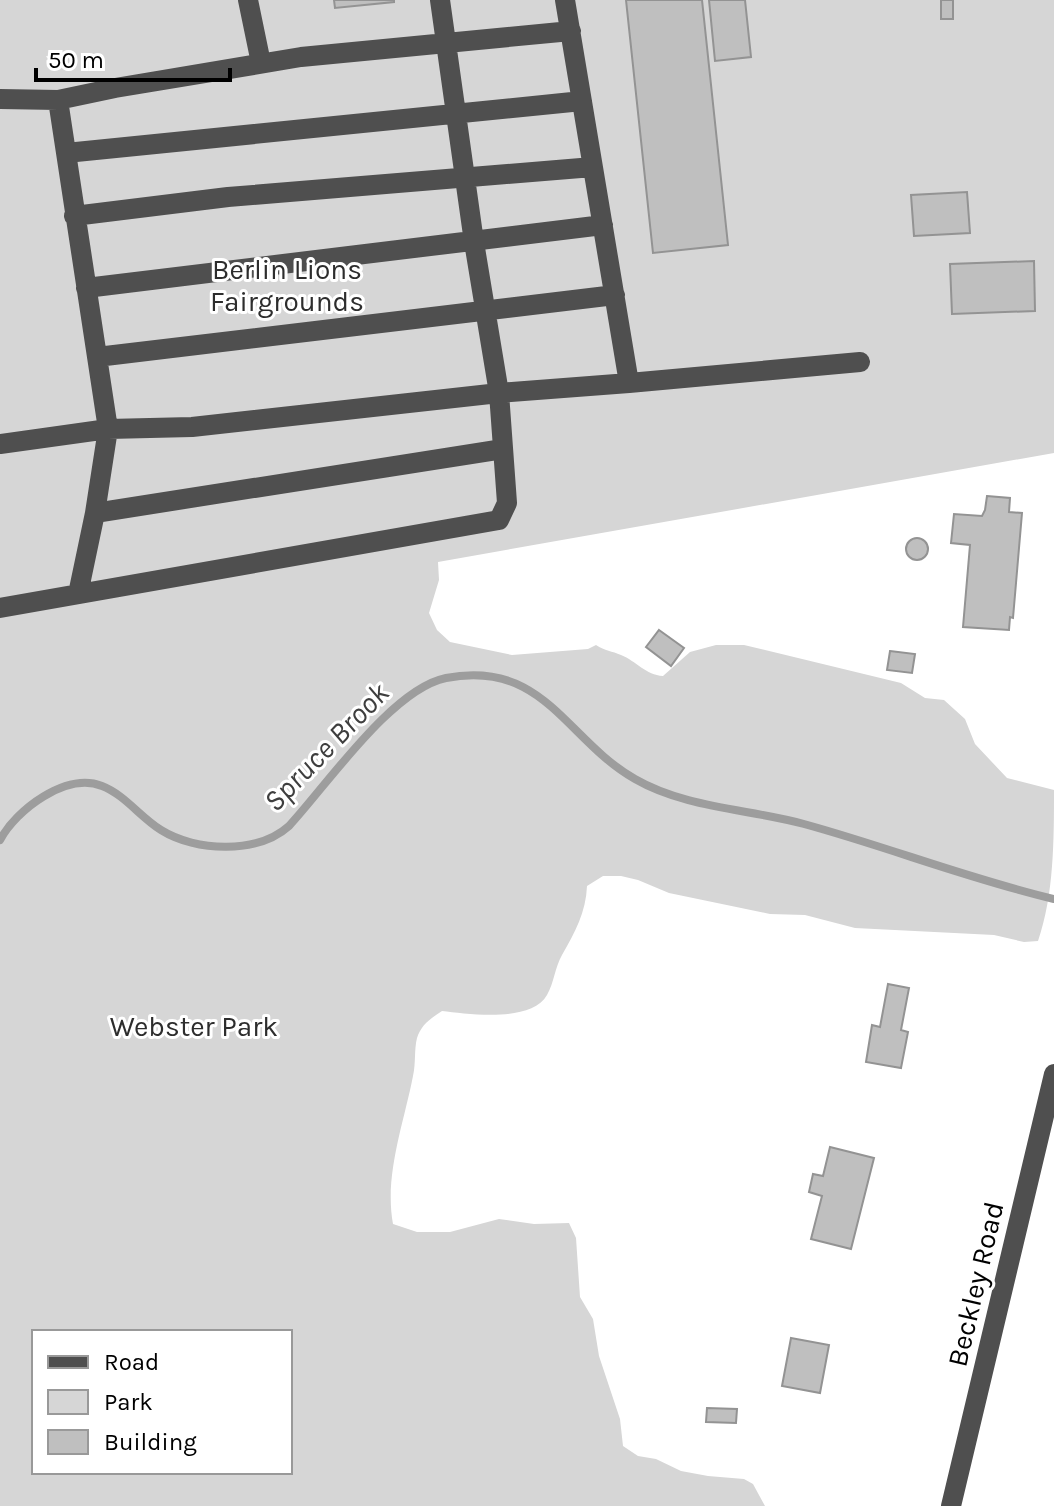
<svg xmlns="http://www.w3.org/2000/svg" width="1054" height="1506" viewBox="0 0 1054 1506" font-family="Karla,sans-serif">
  <style>
    .green { fill: #d6d6d6; fill-rule: evenodd }
    .lines { fill: none; stroke-linecap: round; stroke-linejoin: round }
    .stream { stroke: #9d9d9d; stroke-width: 8 }
    .building { fill: #bfbfbf; stroke: #939393; stroke-width: 2 }
    .minor { stroke: #4f4f4f; stroke-width: 20 }
    .labels { text-anchor: middle; stroke-width: 6; stroke-linejoin: round; paint-order: stroke }
    .park-label { font-size: 28px; fill: #2d2d2d; stroke: #fff }
    .street-label { font-size: 28px; fill: #000; stroke: #fff }
    .water-label { font-size: 30px; font-style: italic; fill: #3e3e3e; stroke: #fff }
  </style>
  <rect width="100%" height="100%" fill="#fff"/>
  <!-- green -->
  <path class="green" d="M0 0H1054V453L438 562 439 580 429 613 437 630 450 642 512 655 588 649 596 645C605 651 612 651 621 655 636 661 646 675 663 676L690 652 716 645H744L901 683 925 698 944 700 965 719 975 744 1007 778 1054 790C1054 840 1054 895 1038 941L1024 942 994 935 855 928 805 915 770 914 669 893 638 880 621 876H603L587 886C586 912 575 932 562 955 555 967 554 983 547 995 531 1023 469 1014 442 1011 431 1018 421 1025 417 1038 414 1050 416 1063 413 1076 404 1123 384 1175 393 1224L417 1232H450L499 1219 534 1224 569 1223 576 1238 580 1297 593 1319 599 1356 620 1419 623 1446 638 1456 656 1459 681 1471 708 1476 744 1479 753 1484 765 1506H0ZM34 1332H290V1472H34Z"/>
  <g class="lines">
    <!-- stream -->
    <path class="stream" d="M0 840C16 810 66 772 102 786 125 795 140 817 161 830 196 852 258 854 289 826 327 785 392 689 446 678 544 659 566 740 635 779 685 808 749 809 804 824 888 847 969 879 1054 899"/>
  </g>
  <!-- building -->
  <path class="building" d="M334 0H394V2L335 8Z
    M626 0H702L728 245 653 253Z
    M709 0H745L751 57 715 61Z
    M941 0H953V19H941Z
    M967 192 970 233 914 236 911 195Z
    M1034 261 1035 311 952 314 950 264Z
    M987 496 1010 498 1009 512 1022 513 1013 618 1010 617 1009 630 963 627 970 545 951 543 954 514 982 516 985 510Z
    M906 549a11 11 0 1 1 22 0a11 11 0 1 1-22 0Z
    M659 630 684 648 671 666 646 647Z
    M890 651 915 654 912 673 887 670Z
    M888 984 909 988 901 1030 908 1032 901 1068 866 1062 872 1025 880 1027Z
    M830 1147 874 1158 851 1249 811 1239 822 1196 809 1192 813 1174 823 1176Z
    M791 1338 829 1345 820 1393 782 1386Z
    M707 1408 737 1409 736 1423 706 1422Z"/>
  <g class="lines">
    <!-- minor -->
    <path class="minor" d="M248 0 261 63
      M565 0 629 383 860 362
      M0 99 58 100 108 429 192 427 499 393 629 383
      M58 100 115 88 301 57 571 31
      M66 153 582 101
      M74 216 228 197 593 167
      M86 288 603 225
      M97 357 615 295
      M0 444 108 429 95 513 503 449
      M78 594 95 513
      M0 608 499 520 507 503 499 393 474 242 440 0
      M951 1506 1054 1074"/>
  </g>
  <g class="labels">
    <!-- park labels -->
    <g class="park-label">
      <text x="287" y="279">Berlin Lions<tspan x="287" dy="32">Fairgrounds</tspan></text>
      <text x="194" y="1036">Webster Park</text>
    </g>
    <!-- street labels -->
    <g class="street-label">
      <text transform="translate(975 1284) rotate(-77)" y="10">Beckley Road</text>
    </g>
    <!-- water labels -->
    <g class="water-label">
      <text transform="translate(326 747) rotate(-46)" y="10">Spruce Brook</text>
    </g>
  </g>
  <!-- legend -->
  <rect x="32" y="1330" width="260" height="144" fill="#ffffff" stroke="#999999" stroke-width="2"/>
  <rect x="48" y="1356" width="40" height="12" fill="#4f4f4f" stroke="#999999" stroke-width="2"/>
  <text x="104" y="1370" font-size="24" fill="#000000">Road</text>
  <rect x="48" y="1390" width="40" height="24" fill="#d6d6d6" stroke="#999999" stroke-width="2"/>
  <text x="104" y="1410" font-size="24" fill="#000000">Park</text>
  <rect x="48" y="1430" width="40" height="24" fill="#bfbfbf" stroke="#999999" stroke-width="2"/>
  <text x="104" y="1450" font-size="24" fill="#000000">Building</text>
  <!-- scale -->
  <path d="M36 68v12h194v-12" fill="none" stroke="#000000" stroke-width="4"/>
  <text x="48" y="68" font-size="24" fill="#000000" stroke="#ffffff" stroke-width="6" paint-order="stroke">50 m</text>
</svg>
